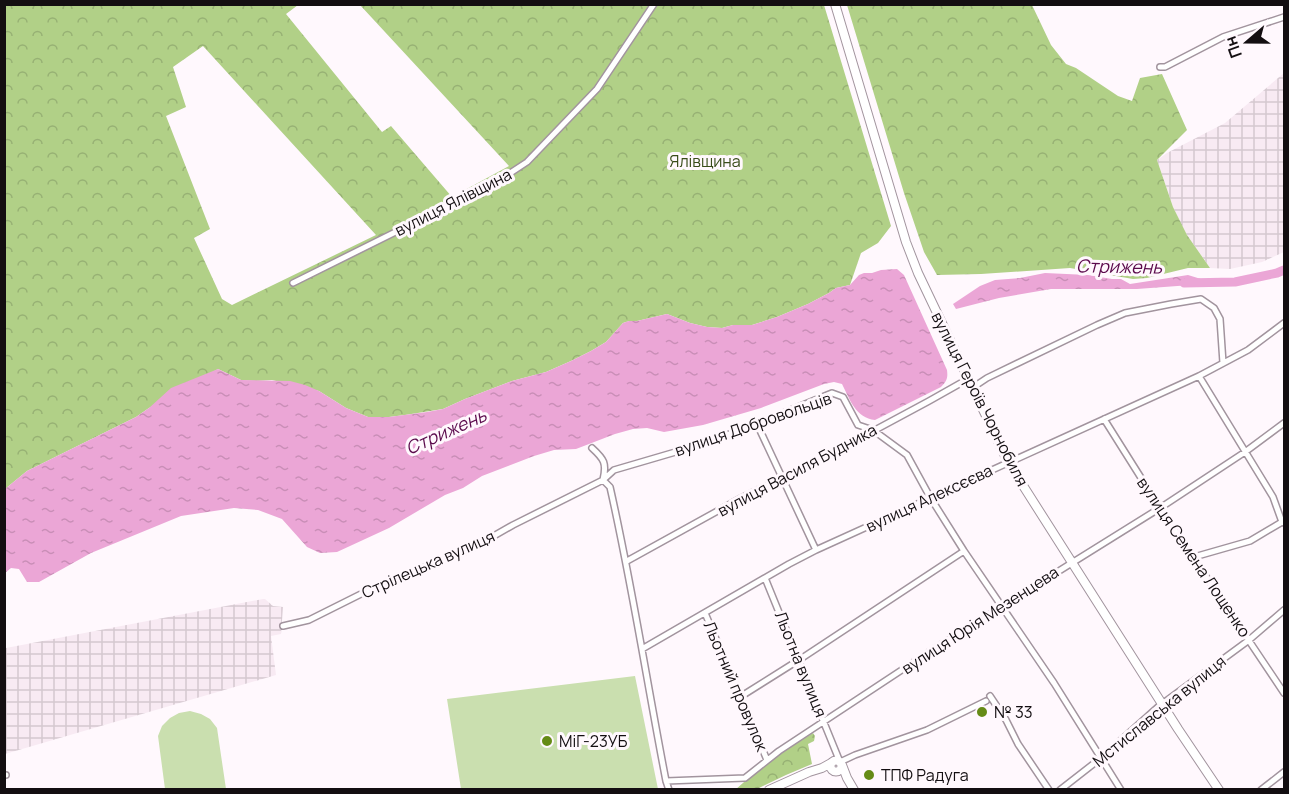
<svg xmlns="http://www.w3.org/2000/svg" width="1289" height="794" viewBox="0 0 1289 794" font-family="Manrope,sans-serif">
  <style>
    .industrial { fill: url(#industrial-grid) }
    .green { fill: #cadfaf }
    .forest { fill: url(#forest-crowns); fill-rule: evenodd }
    .water { fill: url(#water-ripples) }
    .lines { fill: none; stroke-linecap: round; stroke-linejoin: round }
    .river { stroke: #eba6d6; stroke-width: 9 }
    .street-casing { stroke: #a2949e; stroke-width: 8 }
    .secondary-casing { stroke: #a2949e; stroke-width: 10 }
    .street { stroke: #fff; stroke-width: 5 }
    .secondary { stroke: #fff; stroke-width: 8 }
    .poi-dot { fill: #658b16; stroke: #fff8fd; stroke-width: 2 }
    .labels { text-anchor: middle; stroke-width: 6; stroke-linejoin: round; paint-order: stroke }
    .park-label { font-size: 16px; fill: #394c19; stroke: #fff8fd }
    .street-label { font-size: 16px; fill: #130e11; stroke: #fff8fd }
    .poi-label { font-size: 16px; fill: #130e11; stroke: #fff8fd; text-anchor: start }
    .water-label { font-size: 18px; font-style: italic; fill: #5b0a4c; stroke: #fff8fd }
  </style>
  <defs>
    <pattern id="industrial-grid" width="8" height="8" patternUnits="userSpaceOnUse" patternTransform="scale(1.5)"><rect width="8" height="8" fill="#f8eaf3"/><path d="M0 4h8M4 0v8" fill="none" stroke="#d4c8cf"/></pattern>
    <pattern id="forest-crowns" width="20" height="18" patternUnits="userSpaceOnUse" patternTransform="scale(1.5)"><rect width="20" height="18" fill="#b1d087"/><path d="M2 6a3 3 0 1 1 6 0M12 15a3 3 0 1 1 6 0" fill="none" stroke="#97b174"/></pattern>
    <pattern id="water-ripples" width="26" height="14" patternUnits="userSpaceOnUse" patternTransform="scale(1.5)"><rect width="26" height="14" fill="#eba6d6"/><path d="M2 4q2-2 4 0t4 0M15 11q2-2 4 0t4 0" fill="none" stroke="#c98eb7"/></pattern>
  </defs>
  <rect width="100%" height="100%" fill="#fff8fd"/>
  <!-- industrial -->
  <path class="industrial" d="M1284 73V252L1262 262 1230 269 1210 268 1187 235 1173 207 1157 160 1167 153 1225 123Z
    M263 599H265L273 606 283 607 281 634 271 636 276 675 5 754 4 650 6 648Z"/>
  <!-- green -->
  <path class="green" d="M635 676 658 789H461L447 699Z
    M190 711 201 714 210 719 217 728 226 789H165L158 736 162 726 170 718 179 713Z"/>
  <!-- forest -->
  <path class="forest" d="M5 5H298L286 14 382 132 391 126 452 197 509 166 360 5H824L891 226 878 243 861 253 850 285 836 288 829 293 808 304 777 317 752 325H733L722 328 707 327 690 323 667 314 637 321H629L623 323 606 342 591 351 571 361 546 372 512 381 465 399 443 409 405 415 389 417H368L346 408 319 391 272 380 256 381 241 380 218 369 149 408 136 417 27 471 5 489ZM203 46 376 235 232 305 222 299 194 238 210 229 166 116 186 107 173 67Z
    M847 5H1032L1051 45 1066 64 1076 68 1118 96 1132 101 1140 78 1162 74 1187 130 1157 160 1173 207 1187 235 1210 268H1188L1147 278 1133 279 1070 268 981 274 937 275 924 252 904 193Z
    M813 733 815 736 814 741 808 744 812 764 786 775 757 789 735 790 769 760Z"/>
  <!-- water -->
  <path class="water" d="M897 269 904 275 947 370C948 378 947 381 941 387L875 420C856 418 850 400 842 384L834 382 824 384 761 408 703 425 664 432 647 428 633 429 615 434 576 449 554 450 534 456 482 476 463 488 445 495 389 528 337 552 320 553 307 547 282 519 258 510 234 508 181 516 91 553 39 582H27L19 569 11 568 5 573V489L27 471 136 417 149 408 171 388 218 369 241 380 290 381 305 385 319 391 346 408 368 417H389L427 412 443 409 465 399 512 381 546 372 571 361 591 351 606 342 623 323 629 321H637L667 314 690 323 707 327 722 328 733 325H752L777 317 808 304 829 293 836 288 850 285 859 275 864 273H872L881 270Z
    M1045 273 1088 275 1112 279H1121L1130 284 1188 275 1201 279 1191 285 1137 289H1051L999 298 956 309 953 304 980 286 995 280 1020 278Z"/>
  <g class="lines">
    <!-- river -->
    <path class="river" d="M1184 283 1235 282 1277 273 1284 270"/>
    <!-- street casing -->
    <g class="street-casing">
      <path id="street" d="M1160 67H1165L1223 37 1284 17
        M293 283 498 181 527 162 597 89 654 4
        M1199 376 1273 497 1282 522 1284 523
        M972 388 987 378 1097 325 1125 313 1171 304 1201 299 1214 308 1220 319 1223 363
        M1104 419 1160 508 1284 693
        M757 424 816 550
        M592 448C604 459 607 463 603 480L610 487C632 584 647 683 666 781L669 790
        M1194 557 1250 541 1282 522
        M627 561 741 498 823 458 929 401 968 379
        M765 578 840 762 855 755 927 730 986 701
        M705 613 767 760
        M283 626 309 620 375 587 471 549 513 525 603 480 614 470 696 446 757 424 832 393 843 397 858 425 873 430 907 455 930 497 964 551 1054 683 1121 790
        M642 649 789 564 816 550 1199 376 1248 350 1284 323
        M990 696 1006 720 1018 744 1049 790
        M740 697 802 658 964 551
        M4 775H6
        M666 781 745 778 779 751 929 652 1160 508 1245 452 1284 423
        M1060 790 1101 758 1158 707 1249 640 1284 610
        M1261 790 1284 772"/>
    </g>
    <!-- secondary casing -->
    <g class="secondary-casing">
      <path id="secondary" d="M835 4 906 242 918 273 1008 462 1178 729 1219 790
        M830.5 766a5.5 5.5 0 1 1 11 0a5.5 5.5 0 1 1-11 0Z
        M842 765 847 778 854 790
        M769 790 809 772 822 768 831 763"/>
    </g>
    <!-- street -->
    <use href="#street" class="street"/>
    <!-- secondary -->
    <use href="#secondary" class="secondary"/>
  </g>
  <!-- markers -->
  <g class="poi-dot">
    <circle cx="982" cy="712" r="6"/>
    <circle cx="547" cy="741" r="6"/>
    <circle cx="869" cy="775" r="6"/>
  </g>
  <g class="labels">
    <!-- park labels -->
    <g class="park-label">
      <text x="705" y="167">Ялівщина</text>
    </g>
    <!-- street labels -->
    <g class="street-label">
      <text transform="translate(453 202) rotate(-27)" y="6">вулиця Ялівщина</text>
      <text transform="translate(980 399) rotate(63)" y="6">вулиця Героїв Чорнобиля</text>
      <text transform="translate(753 424) rotate(-19)" y="6">вулиця Добровольців</text>
      <text transform="translate(797 470) rotate(-28)" y="6">вулиця Василя Будника</text>
      <text transform="translate(929 498) rotate(-25)" y="6">вулиця Алексєєва</text>
      <text transform="translate(1194 557) rotate(56)" y="6">вулиця Семена Лощенко</text>
      <text transform="translate(428 564) rotate(-24)" y="6">Стрілецька вулиця</text>
      <text transform="translate(980 620) rotate(-33)" y="6">вулиця Юрія Мезенцева</text>
      <text transform="translate(801 664) rotate(68)" y="6">Льотна вулиця</text>
      <text transform="translate(736 686) rotate(67)" y="6">Льотний провулок</text>
      <text transform="translate(1159 711) rotate(-39)" y="6">Мстиславська вулиця</text>
    </g>
    <!-- poi labels -->
    <g class="poi-label">
      <text x="994" y="718">№ 33</text>
      <text x="559" y="747">МіГ-23УБ</text>
      <text x="881" y="781">ТПФ Радуга</text>
    </g>
    <!-- water labels -->
    <g class="water-label">
      <text transform="translate(1119 267) rotate(1)" y="6">Стрижень</text>
      <text transform="translate(446 432) rotate(-24)" y="6">Стрижень</text>
    </g>
  </g>
  <!-- border -->
  <rect width="1289" height="794" fill="none" stroke="#130e11" stroke-width="12"/>
  <!-- north arrow -->
  <g transform="translate(1247 42) rotate(250)" stroke="#fff8fd" stroke-width="4.5" paint-order="stroke">
  <path d="M0-4.5L10 22L0 15L-10 22Z" fill="#130e11"/>
  <text y="-9" font-size="16" font-weight="bold" text-anchor="middle" fill="#130e11">Пн</text>
  </g>
</svg>
